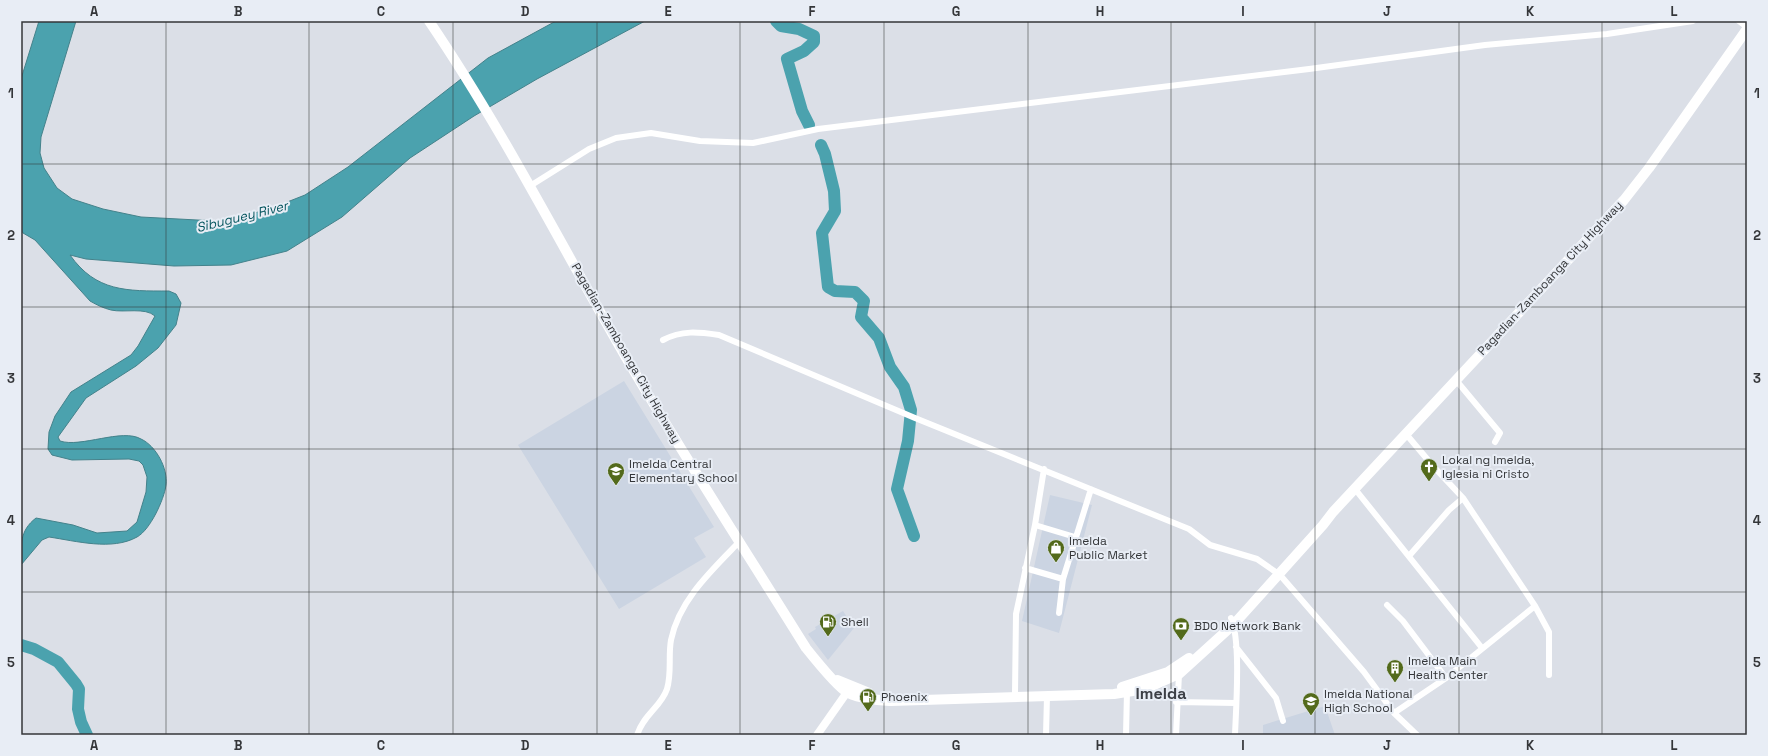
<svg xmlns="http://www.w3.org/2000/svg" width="1768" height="756" viewBox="0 0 1768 756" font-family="'Space Grotesk',sans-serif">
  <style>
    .built { fill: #cbd4e2 }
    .water { fill: #4ba2ae; stroke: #44828b }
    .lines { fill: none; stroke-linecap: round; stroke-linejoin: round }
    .river { stroke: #4ba2ae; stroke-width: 12 }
    .minor { stroke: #fff; stroke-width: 6 }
    .secondary { stroke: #fff; stroke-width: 8 }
    .trunk { stroke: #fff; stroke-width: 10 }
    .grid { fill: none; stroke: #343639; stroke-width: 1; stroke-opacity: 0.55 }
    .labels { text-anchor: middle; stroke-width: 4; stroke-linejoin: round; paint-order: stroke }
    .street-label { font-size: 12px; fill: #343639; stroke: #e8edf5 }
    .poi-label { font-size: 12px; fill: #343639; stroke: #e8edf5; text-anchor: start }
    .water-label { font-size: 13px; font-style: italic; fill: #07565f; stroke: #e8edf5 }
    .district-label { font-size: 16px; font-weight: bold; fill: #3c3f46; stroke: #e8edf5 }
    .neatline { fill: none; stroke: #343639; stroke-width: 1.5 }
    .grid-label { font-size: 13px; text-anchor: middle; font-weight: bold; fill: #343639 }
  </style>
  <rect width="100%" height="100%" fill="#dbdfe7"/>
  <!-- built -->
  <path class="built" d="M624 381 714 527 694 538 706 557 619 609 518 445Z
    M1050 495 1092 505 1059 633 1022 621Z
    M843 611 854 628 828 660 808 634 816 629 815 627Z
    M1325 706 1335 735H1263V725Z"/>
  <!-- water -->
  <path class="water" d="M39 21H76L41 137 40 153 44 168 57 188 72 199 103 209 141 217 216 221 244 216 272 208 305 195 348 167 488 58 556 21H645L537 79 474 116 410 158 342 217 287 251 231 265 174 266 86 259 70 255C96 292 127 291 169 291L176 294 181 303 176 325 158 348 136 366 86 398 58 437 60 441C81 448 122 428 141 439 156 446 168 468 166 485 164 500 150 530 137 537 112 551 76 541 49 537L42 540 21 565C21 546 19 531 36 518L73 525 97 533 127 531 137 522 146 492 147 477 143 465 139 461 129 459 72 460 52 455 48 449 49 432 55 416 71 392 131 355 138 346 155 316C145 307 124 313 111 310 103 308 97 305 90 301L35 240 23 233 21 229V79Z"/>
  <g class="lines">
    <!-- river -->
    <path class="river" d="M776 21 781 26 799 29 814 36V42L804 51 787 59 802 111 809 125
      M821 145 825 154 834 191 835 211 822 233 828 287 835 291 855 292 864 301 861 317 879 338 890 367 904 387 911 410 908 441 897 489 914 536
      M21 645 34 649 58 662 76 684 79 689 78 709 81 722 87 735"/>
    <!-- minor -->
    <path class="minor" d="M1739 21 1747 27
      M530 186 589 149 616 138 651 133 700 141 753 143 818 129 1309 69 1485 45 1607 34 1693 21
      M663 340C682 330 698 332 719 335L915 418 1189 529 1210 545 1257 559 1280 575 1364 672 1394 713 1417 735
      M1455 379 1500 433 1495 442
      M1406 434 1433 466 1463 498 1535 606 1549 632V675
      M1355 489 1482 648
      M1035 525 1044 469
      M1409 556 1449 510 1463 498
      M1025 568 1063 579
      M1387 605 1403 621 1446 678
      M1059 613 1063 579 1091 489
      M1231 618C1241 640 1236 708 1235 735
      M1236 647 1276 698 1283 721
      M1015 693 1016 614 1035 525 1075 537
      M1176 702 1236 703
      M1394 713 1446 678 1535 606
      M637 735C644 714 661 707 667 689 672 673 668 656 671 640 679 600 712 570 740 541
      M1046 735 1047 696
      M1126 735 1127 691
      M1176 735 1179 674"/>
    <!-- secondary -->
    <path class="secondary" d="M817 735 850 688"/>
    <!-- trunk -->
    <path class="trunk" d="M429 21C503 130 562 247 628 361 685 458 747 553 806 648 814 658 838 688 848 693 861 699 877 700 891 701L1114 694 1145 689 1179 674 1234 624 1323 525 1333 512 1624 200 1649 168 1747 29
      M837 680 869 693
      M1122 687 1168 672 1189 658"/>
  </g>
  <!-- grid -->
  <path class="grid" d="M166 21V735M309 21V735M453 21V735M597 21V735M740 21V735M884 21V735M1028 21V735M1171 21V735M1315 21V735M1459 21V735M1602 21V735M21 164H1747M21 307H1747M21 449H1747M21 592H1747"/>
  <!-- icons -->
  <defs>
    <g id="church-pin" transform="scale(0.9)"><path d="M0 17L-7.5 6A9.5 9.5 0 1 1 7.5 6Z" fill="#536a1b" stroke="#e8edf5"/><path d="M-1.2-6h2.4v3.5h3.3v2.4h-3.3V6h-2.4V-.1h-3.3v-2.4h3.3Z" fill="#fff"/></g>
    <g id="school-pin" transform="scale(0.9)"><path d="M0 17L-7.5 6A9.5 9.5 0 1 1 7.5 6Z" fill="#536a1b" stroke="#e8edf5"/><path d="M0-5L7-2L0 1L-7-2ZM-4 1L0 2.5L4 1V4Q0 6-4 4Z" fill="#fff"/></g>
    <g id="shop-pin" transform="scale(0.9)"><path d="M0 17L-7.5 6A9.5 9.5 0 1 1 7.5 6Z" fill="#536a1b" stroke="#e8edf5"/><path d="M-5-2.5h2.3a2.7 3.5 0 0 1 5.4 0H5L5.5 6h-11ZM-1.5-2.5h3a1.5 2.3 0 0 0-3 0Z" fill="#fff"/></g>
    <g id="fuel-pin" transform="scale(0.9)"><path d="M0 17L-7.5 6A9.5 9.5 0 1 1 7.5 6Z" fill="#536a1b" stroke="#e8edf5"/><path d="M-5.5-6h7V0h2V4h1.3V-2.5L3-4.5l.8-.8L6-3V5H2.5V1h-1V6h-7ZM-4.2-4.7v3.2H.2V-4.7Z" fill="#fff"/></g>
    <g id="bank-pin" transform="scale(0.9)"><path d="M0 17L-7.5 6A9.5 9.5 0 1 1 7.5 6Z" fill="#536a1b" stroke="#e8edf5"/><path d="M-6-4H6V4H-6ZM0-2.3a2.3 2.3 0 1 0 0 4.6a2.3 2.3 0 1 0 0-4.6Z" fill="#fff"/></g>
    <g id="building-pin" transform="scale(0.9)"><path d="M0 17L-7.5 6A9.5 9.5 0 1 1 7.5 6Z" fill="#536a1b" stroke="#e8edf5"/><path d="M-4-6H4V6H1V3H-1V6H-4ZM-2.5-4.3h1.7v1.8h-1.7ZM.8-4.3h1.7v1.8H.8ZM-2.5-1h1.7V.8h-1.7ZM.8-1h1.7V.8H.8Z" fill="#fff"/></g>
  </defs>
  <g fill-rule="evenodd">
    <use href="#church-pin" x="1429" y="467"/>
    <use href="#school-pin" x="616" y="471"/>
    <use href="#shop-pin" x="1056" y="548"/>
    <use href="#fuel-pin" x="828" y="622"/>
    <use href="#bank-pin" x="1181" y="626"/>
    <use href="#building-pin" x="1395" y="668"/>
    <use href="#fuel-pin" x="868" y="697"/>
    <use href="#school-pin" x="1311" y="701"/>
  </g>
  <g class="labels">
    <!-- street labels -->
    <g class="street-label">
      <text transform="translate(1550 278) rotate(-47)" y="4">Pagadian-Zamboanga City Highway</text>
      <text transform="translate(626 353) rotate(60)" y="4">Pagadian-Zamboanga City Highway</text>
    </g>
    <!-- poi labels -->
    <g class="poi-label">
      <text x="1442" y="464">Lokal ng Imelda,<tspan x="1442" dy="14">Iglesia ni Cristo</tspan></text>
      <text x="629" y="468">Imelda Central<tspan x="629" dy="14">Elementary School</tspan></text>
      <text x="1069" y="545">Imelda<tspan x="1069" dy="14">Public Market</tspan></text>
      <text x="841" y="626">Shell</text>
      <text x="1194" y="630">BDO Network Bank</text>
      <text x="1408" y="665">Imelda Main<tspan x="1408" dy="14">Health Center</tspan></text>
      <text x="1324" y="698">Imelda National<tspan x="1324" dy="14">High School</tspan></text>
      <text x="881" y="701">Phoenix</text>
    </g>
    <!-- water labels -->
    <g class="water-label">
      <text transform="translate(242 216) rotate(-14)" y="5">Sibuguey River</text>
    </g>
    <!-- district labels -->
    <g class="district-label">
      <text x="1161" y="699">Imelda</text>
    </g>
  </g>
  <!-- border -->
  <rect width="1768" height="756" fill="none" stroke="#e8edf5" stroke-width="44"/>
  <rect x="22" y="22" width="1724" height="712" class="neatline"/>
  <g class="grid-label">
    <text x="94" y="16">A</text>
    <text x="238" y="16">B</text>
    <text x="381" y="16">C</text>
    <text x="525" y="16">D</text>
    <text x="668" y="16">E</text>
    <text x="812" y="16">F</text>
    <text x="956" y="16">G</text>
    <text x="1100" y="16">H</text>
    <text x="1243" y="16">I</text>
    <text x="1387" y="16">J</text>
    <text x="1530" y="16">K</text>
    <text x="1674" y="16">L</text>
    <text x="11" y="98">1</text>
    <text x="1757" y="98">1</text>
    <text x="11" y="240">2</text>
    <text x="1757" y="240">2</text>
    <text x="11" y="383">3</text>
    <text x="1757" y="383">3</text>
    <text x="11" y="525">4</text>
    <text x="1757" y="525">4</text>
    <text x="11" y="667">5</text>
    <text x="1757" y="667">5</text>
    <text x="94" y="750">A</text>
    <text x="238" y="750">B</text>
    <text x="381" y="750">C</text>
    <text x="525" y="750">D</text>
    <text x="668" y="750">E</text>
    <text x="812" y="750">F</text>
    <text x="956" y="750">G</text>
    <text x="1100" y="750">H</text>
    <text x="1243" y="750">I</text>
    <text x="1387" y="750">J</text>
    <text x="1530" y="750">K</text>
    <text x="1674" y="750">L</text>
  </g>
</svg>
